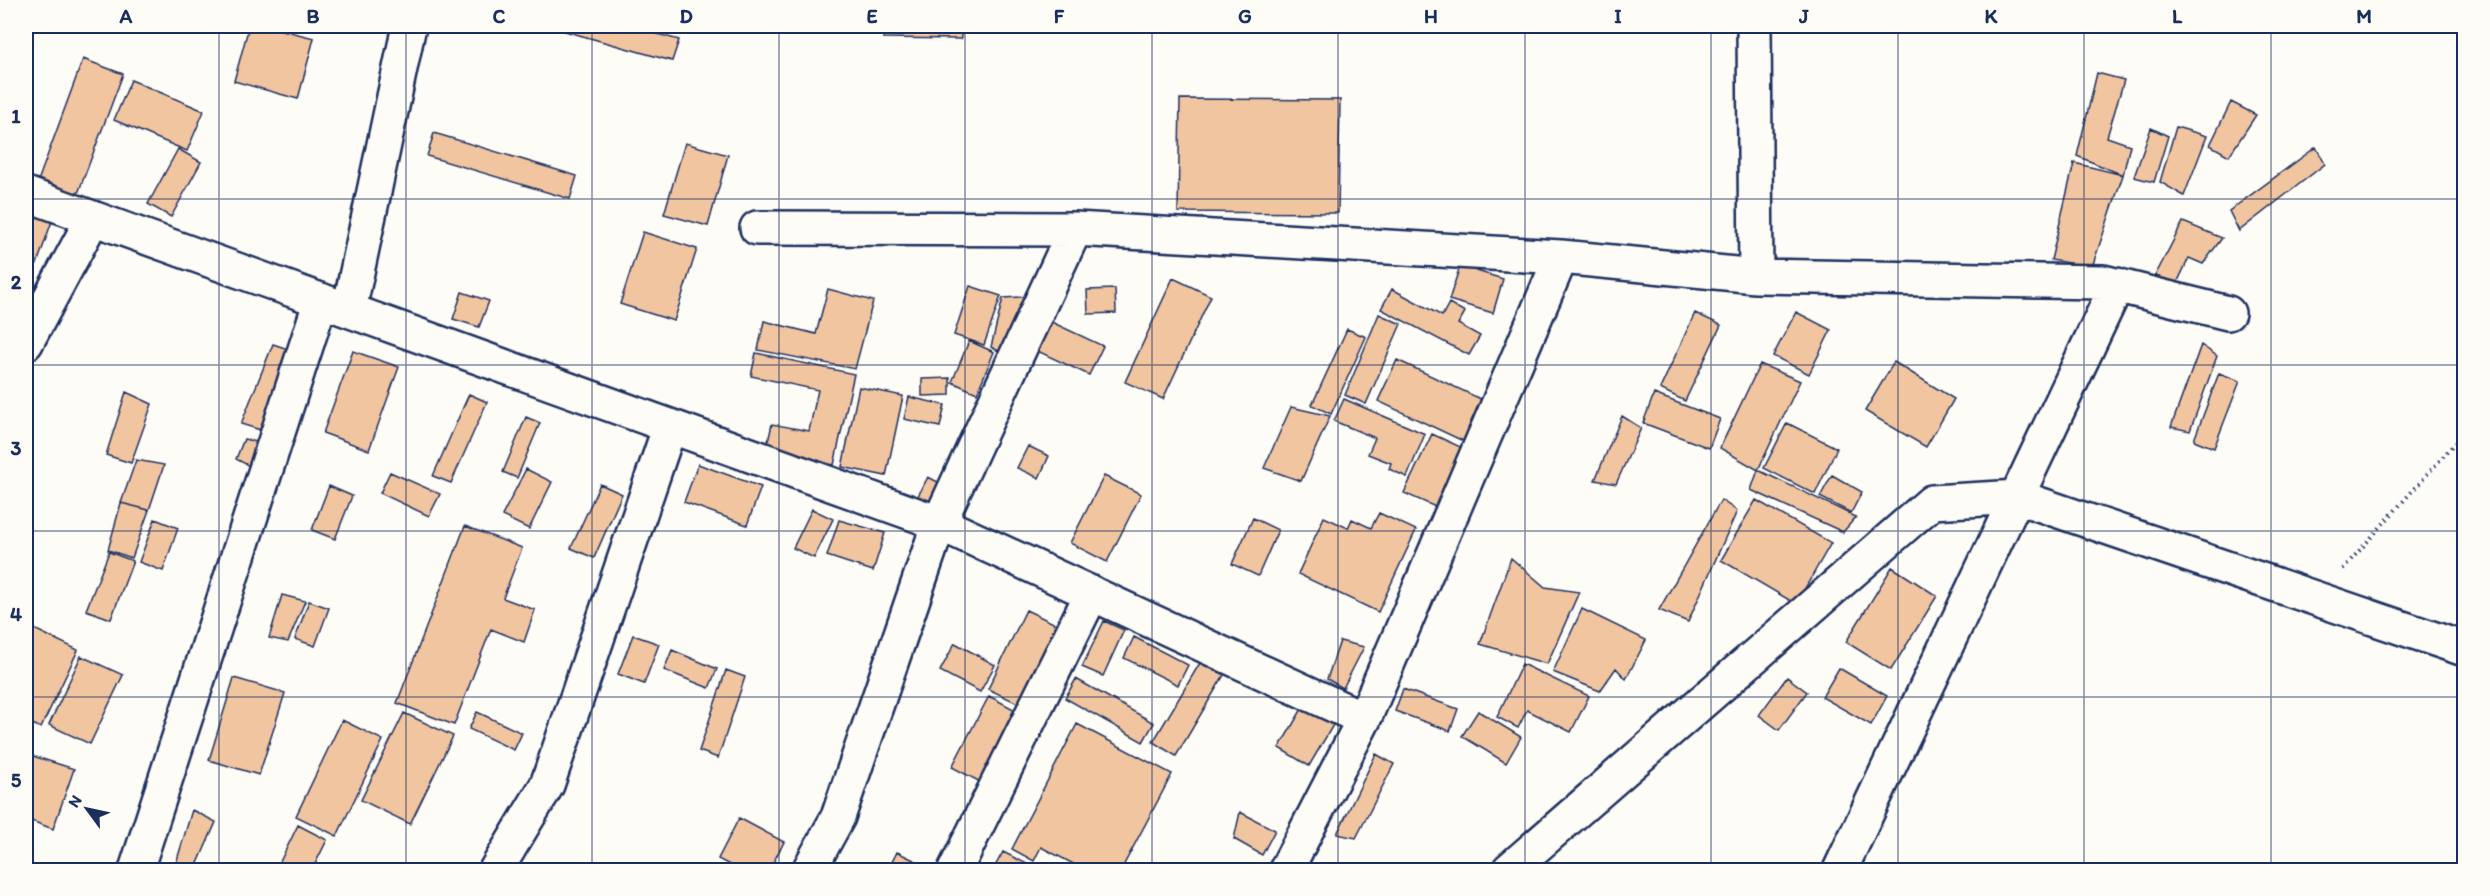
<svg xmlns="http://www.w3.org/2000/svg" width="2490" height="896" viewBox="0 0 2490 896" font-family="Itim,sans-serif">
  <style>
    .building { fill: #f2c5a1; stroke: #1b2f5e; stroke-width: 1.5 }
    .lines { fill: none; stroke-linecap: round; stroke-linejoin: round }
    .minor-casing { stroke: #1b2f5e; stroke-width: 38 }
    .path { stroke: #1b2f5e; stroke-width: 4; stroke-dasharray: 1.5 4.5; stroke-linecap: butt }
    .minor { stroke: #fdfcf7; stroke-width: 33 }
    .grid { fill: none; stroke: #1b2f5e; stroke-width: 1.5; stroke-opacity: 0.55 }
    .neatline { fill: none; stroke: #1b2f5e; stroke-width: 2 }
    .grid-label { font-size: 20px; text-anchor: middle; font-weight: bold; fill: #1b2f5e }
  </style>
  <rect width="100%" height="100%" fill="#fdfcf7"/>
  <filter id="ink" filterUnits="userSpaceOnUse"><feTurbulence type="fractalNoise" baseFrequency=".0167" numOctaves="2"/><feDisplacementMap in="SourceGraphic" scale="12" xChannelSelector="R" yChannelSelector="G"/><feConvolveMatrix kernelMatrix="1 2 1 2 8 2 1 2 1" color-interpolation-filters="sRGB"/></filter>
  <g filter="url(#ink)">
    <!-- building -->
    <path class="building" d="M249 26H266L314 38 298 99 234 81Z
      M547 26H629L679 40 672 61Z
      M884 26H961V39L883 38Z
      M83 59 123 74 77 196 38 181Z
      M2097 73 2124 80 2107 137 2130 145 2123 175 2077 156Z
      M131 80 204 111 187 151 114 120Z
      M1180 99 1340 100 1338 213 1178 212Z
      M2231 102 2256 115 2229 156 2210 145Z
      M2176 127 2207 136 2184 196 2160 182Z
      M2151 128 2168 136 2154 182 2134 177Z
      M434 133 577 176 570 199 427 156Z
      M685 143 728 155 708 226 664 214Z
      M2316 147 2325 164 2239 231 2229 211Z
      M178 149 201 162 171 217 148 204Z
      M2074 163 2123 175 2092 267 2051 260Z
      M26 212 52 221 37 264 26 260Z
      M2183 222 2222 238 2203 264 2189 258 2177 283 2155 276Z
      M643 232 697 249 674 321 620 304Z
      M1460 266 1503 279 1493 313 1449 300Z
      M1173 278 1211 296 1163 399 1125 382Z
      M970 286 1001 296 984 345 954 335Z
      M828 289 873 301 855 369 758 350 764 321 816 334Z
      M1115 289 1116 313 1088 314 1087 290Z
      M1392 289 1442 316 1449 303 1465 312 1458 324 1480 336 1469 355 1381 309Z
      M462 292 489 301 479 327 453 319Z
      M1036 296 1006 355 991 347 1003 298Z
      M1796 312 1831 330 1809 374 1773 356Z
      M1695 313 1721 325 1685 401 1660 389Z
      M1379 314 1401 324 1366 404 1345 395Z
      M1045 319 1103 346 1089 375 1031 348Z
      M1347 329 1366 337 1331 414 1312 405Z
      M969 341 994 352 977 393 952 382Z
      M273 344 297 352 267 432 241 424Z
      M2201 345 2217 356 2190 431 2171 427Z
      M353 351 399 367 369 450 323 433Z
      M756 353 854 374 834 465 766 451 772 424 809 431 818 390 751 376Z
      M1397 360 1483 400 1463 441 1378 401Z
      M1894 362 1954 399 1926 447 1865 411Z
      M1760 364 1800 381 1758 470 1720 448Z
      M2219 373 2240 381 2214 448 2194 440Z
      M950 378V395L922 396V379Z
      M859 387 903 396 886 476 842 467Z
      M126 392 152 404 131 463 106 455Z
      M469 394 487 402 451 483 433 476Z
      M1654 394 1720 419 1709 448 1643 423Z
      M909 397 945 405 940 427 904 419Z
      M1344 399 1425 434 1407 477 1389 469 1391 463 1368 454 1375 438 1334 421Z
      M1291 407 1330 416 1301 481 1264 468Z
      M1622 416 1641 428 1616 484 1595 480Z
      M526 417 540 423 517 478 503 472Z
      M1787 423 1837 448 1815 494 1764 468Z
      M1432 434 1467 450 1440 509 1404 493Z
      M244 439 265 444 257 470 236 459Z
      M1028 446 1049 456 1039 478 1017 468Z
      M136 460 164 465 149 510 121 503Z
      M698 464 761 487 747 525 684 502Z
      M526 469 552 482 529 529 502 516Z
      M1758 470 1856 517 1843 532 1751 490Z
      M390 472 440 494 429 516 380 493Z
      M1832 475 1862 492 1851 513 1820 497Z
      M1104 476 1141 494 1107 562 1070 543Z
      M928 477 942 484 932 502 918 496Z
      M600 484 622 494 594 558 571 548Z
      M329 486 352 496 335 539 312 530Z
      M1721 500 1737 511 1688 622 1659 610Z
      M1756 500 1831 543 1796 604 1721 560Z
      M121 503 149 510 132 558 108 550Z
      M812 509 833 519 814 558 793 548Z
      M1379 513 1416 530 1378 612 1298 574 1324 517 1348 528 1352 519 1371 528Z
      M1253 518 1278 530 1258 576 1232 564Z
      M155 519 178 528 163 571 139 562Z
      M839 520 885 533 873 571 827 556Z
      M465 526 522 548 503 598 535 610 524 642 491 629 454 725 397 703Z
      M109 552 133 561 111 619 86 610Z
      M1511 558 1545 587 1579 592 1547 664 1480 644Z
      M1892 567 1937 596 1891 670 1846 642Z
      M282 595 305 601 288 642 269 638Z
      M309 601 329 608 315 646 295 639Z
      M1582 609 1646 640 1626 679 1616 668 1600 691 1553 672Z
      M1026 610 1062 627 1024 706 988 689Z
      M1104 621 1124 630 1103 676 1082 667Z
      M26 625 78 650 41 728 26 721Z
      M633 635 659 644 644 684 618 674Z
      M1134 637 1188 665 1178 685 1124 658Z
      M1340 641 1364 647 1343 688 1327 679Z
      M955 643 995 665 980 692 940 671Z
      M672 650 717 669 709 688 664 670Z
      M81 656 123 675 90 744 49 725Z
      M1204 656 1227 670 1176 756 1153 742Z
      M1522 664 1589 696 1571 732 1527 710 1518 728 1497 717Z
      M1839 668 1887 696 1871 725 1822 697Z
      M726 670 745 677 718 758 699 751Z
      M1787 677 1807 692 1779 730 1759 715Z
      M234 678 285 693 259 775 209 760Z
      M1076 679 1154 723 1143 742 1065 698Z
      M1403 689 1458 709 1450 731 1395 711Z
      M989 696 1023 714 986 785 952 767Z
      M1303 707 1333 725 1309 766 1279 748Z
      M1478 711 1521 737 1506 763 1462 736Z
      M477 712 522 733 514 750 469 729Z
      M404 713 453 736 410 824 361 800Z
      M342 720 383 740 337 836 296 816Z
      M1077 724 1172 774 1121 870H1085L1041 847 1034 861 1012 849Z
      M1376 754 1394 764 1356 838 1337 834Z
      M33 756 74 769 53 829 26 819V781Z
      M192 810 216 822 195 870H174Z
      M1240 812 1275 830 1262 855 1234 839Z
      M739 818 784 842 769 870H739L718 859Z
      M298 825 327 840 312 870H276Z
      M897 852 935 870H888Z
      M1003 852 1039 870H993Z"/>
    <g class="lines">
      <!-- minor casing -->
      <g class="minor-casing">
        <path id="minor" d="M1754 26 1756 276
          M26 194 939 523 1364 719
          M757 228 1075 229 1561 257 1756 276 2103 282 2228 313
          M349 310 409 26
          M26 343 93 218
          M136 870 321 300
          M496 870 547 785 670 426
          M809 870 838 817 939 523 1075 229
          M955 870 1092 593
          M1286 870 1364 719 1561 257
          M1509 870 1932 502 2018 497 2464 649
          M1840 870 2117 285"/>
      </g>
      <!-- path -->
      <path class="path" d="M2343 569 2464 433"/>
      <!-- minor -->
      <use href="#minor" class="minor"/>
    </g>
  </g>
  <!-- grid -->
  <path class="grid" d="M219 26V870M406 26V870M592 26V870M779 26V870M965 26V870M1152 26V870M1338 26V870M1525 26V870M1711 26V870M1898 26V870M2084 26V870M2271 26V870M26 199H2464M26 365H2464M26 531H2464M26 697H2464"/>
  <!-- margin -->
  <rect width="2490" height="896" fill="none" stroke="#fdfcf7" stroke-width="66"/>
  <!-- north arrow -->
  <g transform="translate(87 809) rotate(303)" stroke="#fdfcf7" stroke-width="4.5" paint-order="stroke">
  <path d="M0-4.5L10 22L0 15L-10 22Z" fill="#1b2f5e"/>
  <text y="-9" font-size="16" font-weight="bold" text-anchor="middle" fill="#1b2f5e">N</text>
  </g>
  <rect x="33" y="33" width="2424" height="830" class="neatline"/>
  <g class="grid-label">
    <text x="126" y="23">A</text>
    <text x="313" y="23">B</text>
    <text x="499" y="23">C</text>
    <text x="686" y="23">D</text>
    <text x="872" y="23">E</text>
    <text x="1059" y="23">F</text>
    <text x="1245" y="23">G</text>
    <text x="1431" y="23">H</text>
    <text x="1618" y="23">I</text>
    <text x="1804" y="23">J</text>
    <text x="1991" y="23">K</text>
    <text x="2177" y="23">L</text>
    <text x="2364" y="23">M</text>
    <text x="16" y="123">1</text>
    <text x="16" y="289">2</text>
    <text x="16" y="455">3</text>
    <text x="16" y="621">4</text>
    <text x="16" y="787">5</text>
  </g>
</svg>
